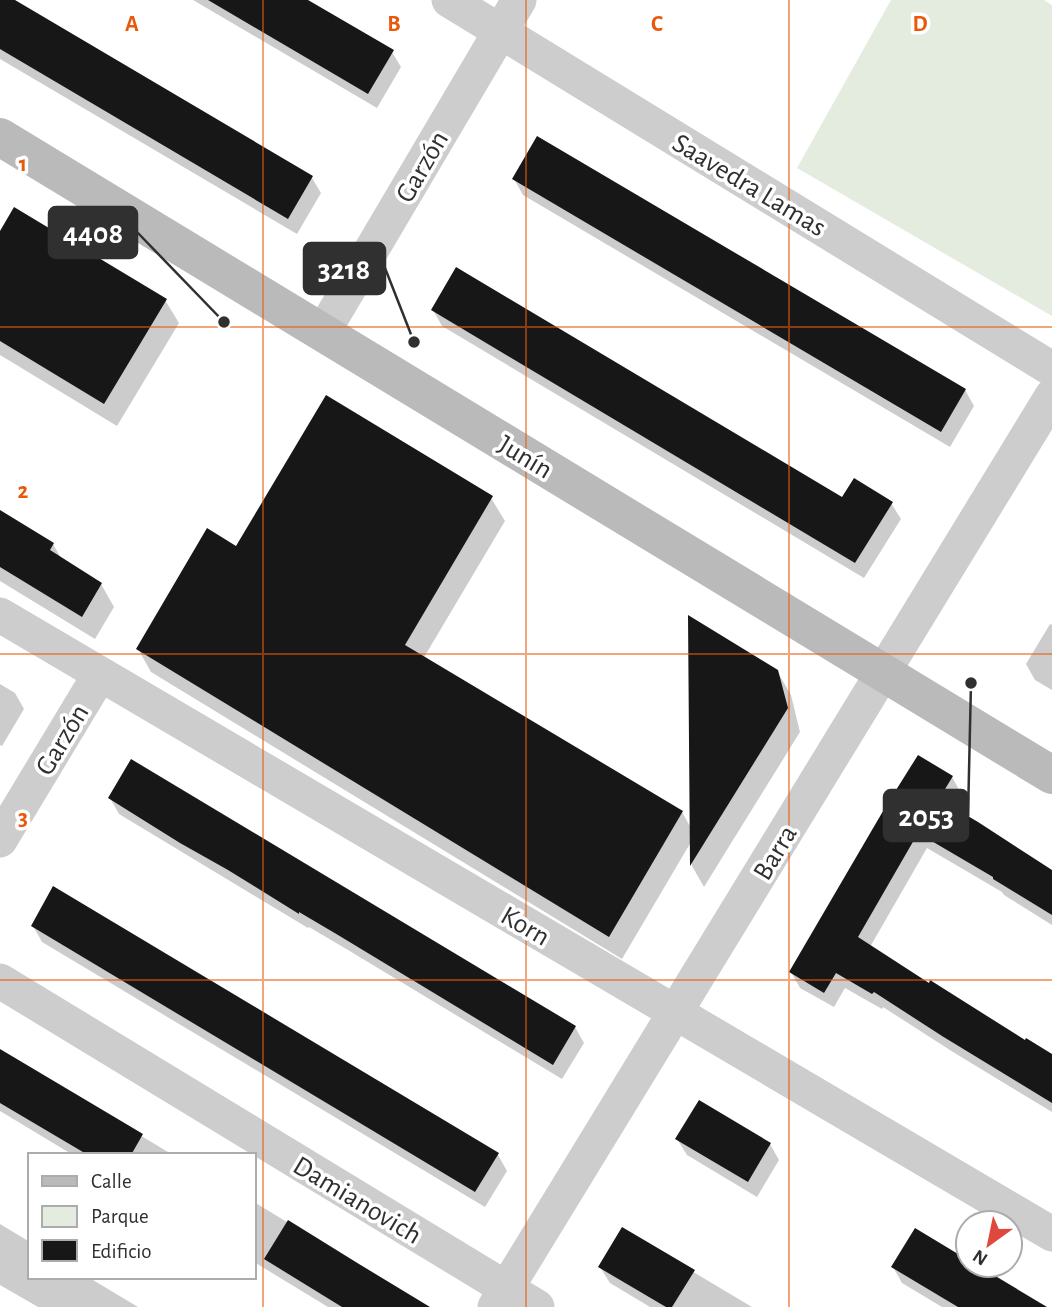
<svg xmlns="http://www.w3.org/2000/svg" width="1052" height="1307" viewBox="0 0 1052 1307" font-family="'Alegreya Sans',sans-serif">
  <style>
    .green { fill: #e4ecdf }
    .shadow { fill: #0003 }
    .building { fill: #171717 }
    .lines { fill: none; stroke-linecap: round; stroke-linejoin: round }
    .minor { stroke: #cdcdcd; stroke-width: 35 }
    .secondary { stroke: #bababa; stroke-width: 38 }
    .grid { fill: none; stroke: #e8590c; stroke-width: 2; stroke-opacity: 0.55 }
    .labels { text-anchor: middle; stroke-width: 7; stroke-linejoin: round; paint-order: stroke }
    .street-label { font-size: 28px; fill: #303030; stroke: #fff }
    .grid-label { font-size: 23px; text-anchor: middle; font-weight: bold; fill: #e8590c; stroke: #fff; stroke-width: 7; stroke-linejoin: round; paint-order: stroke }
    .leader { fill: none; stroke: #303030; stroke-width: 2.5 }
    .callout-dot { fill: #303030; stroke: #fff; stroke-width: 2.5 }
    .callout { fill: #303030; stroke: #303030; stroke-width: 2.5 }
    .callout-label { font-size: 30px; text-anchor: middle; font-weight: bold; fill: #fff }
  </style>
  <rect width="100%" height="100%" fill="#fff"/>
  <!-- green -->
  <path class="green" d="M891 0H1044L1052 5V316L797 168Z"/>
  <!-- shadow -->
  <path class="shadow" d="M0 0H11L312 178 321 193 297 234 0 59Z
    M193 0H305L392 52 401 67 377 108Z
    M514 179 965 390 974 406 950 447 523 195Z
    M0 235 165 300 179 323 117 426 0 355Z
    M433 310 843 499 891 503 901 519 864 578 442 326Z
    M491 498 505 521 423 659 682 812 691 828 777 671 791 695 800 732 704 887 692 866 691 842 622 959 151 672 138 649 237 548Z
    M0 512 53 544 62 560 101 584 114 607 95 639 0 581Z
    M1050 624 1052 625V690L1035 680 1026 664Z
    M0 684 15 693 24 709 2 746 0 745Z
    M952 777 961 793 951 809 1052 871V925L1004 895 1002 892 927 848 870 947 1052 1059V1112L953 1052 883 1007 882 1009 845 988 834 1007 800 988 791 972Z
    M110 798 575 1027 584 1043 562 1079 348 950 309 927 308 928 119 814Z
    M33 926 498 1155 507 1171 485 1207 42 942Z
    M0 1051 173 1155H73L0 1111Z
    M677 1139 770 1144 779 1160 757 1197 687 1155Z
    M254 1202 409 1296 415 1307H328L254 1262Z
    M0 1224 30 1242V1277H88L138 1307H38L0 1285Z
    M623 1230 752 1307H650L610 1283 600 1267Z
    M968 1262V1265H974L1043 1307H942L902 1283 893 1267Z"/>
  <!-- building -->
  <path class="building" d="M0 0H15L313 176 288 219 0 49Z
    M208 0H308L394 50 368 94Z
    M537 136 966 389 941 432 512 179Z
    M14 207 167 299 104 404 0 341V231Z
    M456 267 842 497 854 478 893 502 855 563 431 310Z
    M326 395 493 496 405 645 683 811 609 937 136 649 207 528 236 546Z
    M0 510 54 543 50 550 102 583 82 617 0 567Z
    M688 615 778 670 788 708 690 866Z
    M918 755 953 776 939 799 978 822 1052 870V915L993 879V877L918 833 858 937 929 983 930 980 1025 1040 1026 1038 1052 1054V1103L942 1036 874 992 872 994 836 973 824 993 789 972 886 806Z
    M131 759 576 1026 553 1065 338 935 299 912V914L228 870 180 843 108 798Z
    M53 886 499 1153 475 1192 31 926Z
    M0 1049 143 1134 131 1155H88L0 1103Z
    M699 1100 771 1143 748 1182 675 1139Z
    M288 1220 359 1264 430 1307H342L264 1259Z
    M622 1227 695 1270 672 1307H666L598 1267Z
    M915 1228 968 1260V1265H977L1047 1307H958L891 1267Z"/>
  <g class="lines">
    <!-- minor -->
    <path class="minor" d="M449 0 1052 369
      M323 332 519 0
      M0 615 1052 1234
      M0 840 100 674
      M0 981 537 1307
      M495 1307 1052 396"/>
    <!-- secondary -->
    <path class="secondary" d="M0 137 1052 775"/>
  </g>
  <!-- grid -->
  <path class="grid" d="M263 0V1307M526 0V1307M789 0V1307M0 327H1052M0 654H1052M0 980H1052"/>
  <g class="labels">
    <!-- street labels -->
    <g class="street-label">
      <text transform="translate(421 166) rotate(-60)" y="10">Garzón</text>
      <text transform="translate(750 184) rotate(31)" y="10">Saavedra Lamas</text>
      <text transform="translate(526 456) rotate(31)" y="10">Junín</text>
      <text transform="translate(61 739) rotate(-59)" y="10">Garzón</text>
      <text transform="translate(774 852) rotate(-59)" y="10">Barra</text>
      <text transform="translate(526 925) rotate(30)" y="10">Korn</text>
      <text transform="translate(358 1199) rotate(31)" y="10">Damianovich</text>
    </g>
  </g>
  <g class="grid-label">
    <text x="132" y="31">A</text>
    <text x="394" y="31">B</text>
    <text x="657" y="31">C</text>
    <text x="920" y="31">D</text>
    <text x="23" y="171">1</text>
    <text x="23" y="498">2</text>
    <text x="23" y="825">3</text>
  </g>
  <!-- callouts -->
  <path class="leader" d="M224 322L137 232M414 342L385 268M971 683L968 816"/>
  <g class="callout-dot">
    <circle cx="224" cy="322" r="7"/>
    <circle cx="414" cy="342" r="7"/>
    <circle cx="971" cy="683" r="7"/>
  </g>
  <g class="callout">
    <rect x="49" y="207" width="88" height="51" rx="7"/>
    <rect x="304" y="243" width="81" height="51" rx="7"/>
    <rect x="884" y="790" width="84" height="51" rx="7"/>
  </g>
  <g class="callout-label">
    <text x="93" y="243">4408</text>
    <text x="344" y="279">3218</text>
    <text x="926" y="826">2053</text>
  </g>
  <!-- legend -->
  <rect x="28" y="1153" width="228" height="126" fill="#ffffff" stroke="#acacac" stroke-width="2"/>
  <rect x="42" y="1176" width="35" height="10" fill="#bababa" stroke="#acacac" stroke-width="2"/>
  <text x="91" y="1188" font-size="21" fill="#303030">Calle</text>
  <rect x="42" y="1206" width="35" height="21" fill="#e4ecdf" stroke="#acacac" stroke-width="2"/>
  <text x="91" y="1223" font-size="21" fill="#303030">Parque</text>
  <rect x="42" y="1240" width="35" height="21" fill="#171717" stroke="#acacac" stroke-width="2"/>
  <text x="91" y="1258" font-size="21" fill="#303030">Edificio</text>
  <!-- north arrow -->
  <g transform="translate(989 1244) rotate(213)"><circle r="33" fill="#ffffff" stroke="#acacac" stroke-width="2"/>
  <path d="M0-5L12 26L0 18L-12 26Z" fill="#dd493c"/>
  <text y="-10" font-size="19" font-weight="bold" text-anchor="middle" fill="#303030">N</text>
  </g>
</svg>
